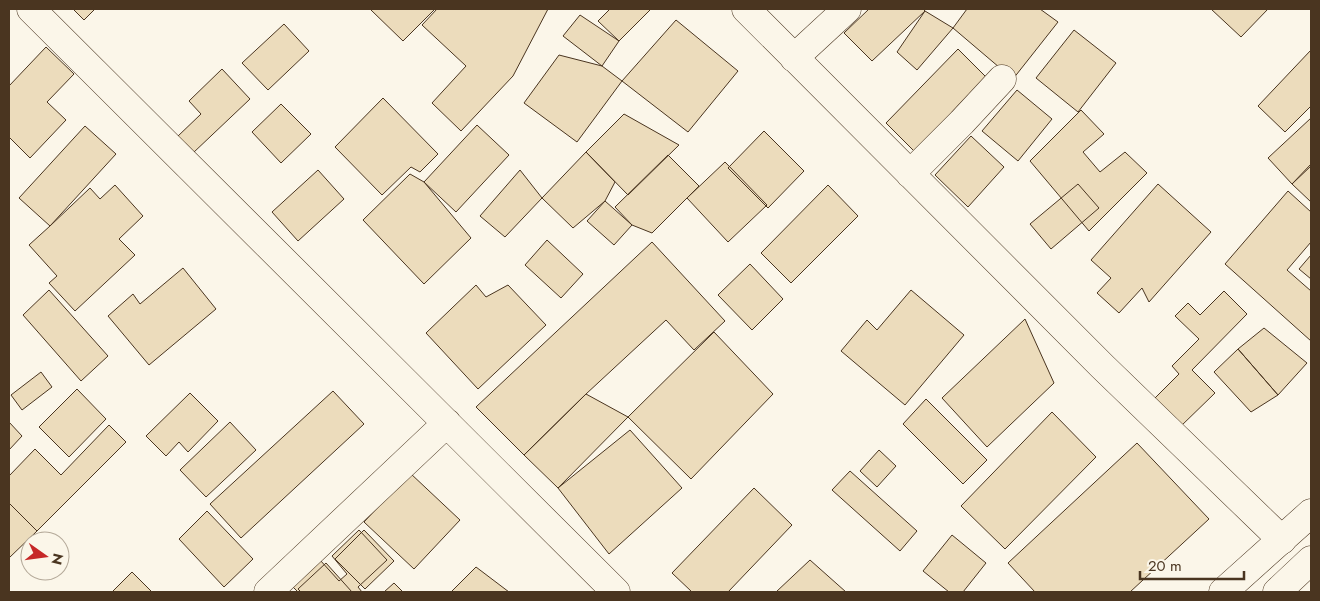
<svg xmlns="http://www.w3.org/2000/svg" width="1320" height="601" viewBox="0 0 1320 601" font-family="Jost,sans-serif">
  <style>
    .building { fill: #ecdcbc; stroke: #4a3520 }
    .lines { fill: none; stroke-linecap: round; stroke-linejoin: round }
    .minor-casing { stroke: #4a3520; stroke-width: 29 }
    .highway-casing { stroke: #4a3520; stroke-width: 29 }
    .minor { stroke: #fbf6e9; stroke-width: 28 }
    .highway { stroke: #fbf6e9; stroke-width: 28 }
  </style>
  <rect width="100%" height="100%" fill="#fbf6e9"/>
  <!-- building -->
  <path class="building" d="M73 9H95L84 20Z
    M372 9H435L403 41 371 10Z
    M437 9H548L513 76 461 131 432 103 466 66 422 25Z
    M610 9H651L619 41 598 21Z
    M869 9H923L925 11 872 61 844 33Z
    M967 9H1040L1058 22 1013 79 953 28Z
    M1211 9H1268L1241 37Z
    M925 11 953 28 917 70 897 52Z
    M580 15 619 41 602 66 563 36Z
    M676 20 738 71 688 132 622 81Z
    M284 24 309 51 268 90 242 63Z
    M1074 30 1116 63 1078 112 1036 78Z
    M46 47 74 74 47 102 66 120 30 158 9 137V86Z
    M958 49 986 77 914 151 886 123Z
    M1311 50V106L1285 132 1258 106Z
    M559 55 602 66 622 81 577 142 524 103Z
    M222 69 250 99 193 153 177 137 201 114 189 101Z
    M1017 90 1052 119 1018 161 982 131Z
    M383 98 438 154 420 172 411 167 382 195 335 147Z
    M281 104 311 134 281 163 252 132Z
    M1081 110 1104 134 1083 152 1100 172 1125 152 1147 173 1089 231 1030 161Z
    M624 114 679 145 628 195 586 152Z
    M1311 118V166L1292 184 1268 158Z
    M477 125 509 155 456 212 424 182Z
    M85 126 116 154 50 226 19 198Z
    M764 131 804 171 768 208 728 168Z
    M971 136 1004 167 968 207 935 175Z
    M586 152 615 182 605 201 573 228 542 198Z
    M668 155 699 186 652 233 632 225 615 207Z
    M725 162 767 205 728 242 687 198Z
    M1311 164V202L1292 184Z
    M318 170 344 199 298 241 272 212Z
    M520 170 542 198 505 237 480 216Z
    M410 174 424 182 471 238 424 284 363 220Z
    M1078 184 1099 208 1051 249 1030 224Z
    M1158 184 1211 232 1149 302 1142 288 1119 313 1097 293 1111 278 1091 260Z
    M115 185 143 216 119 239 135 255 75 311 49 283 57 276 29 245 50 226 90 188 100 199Z
    M828 185 858 216 791 283 761 253Z
    M1288 191 1311 212V242L1287 270 1311 291V341L1225 264Z
    M605 201 632 225 614 245 587 221Z
    M547 240 583 274 561 298 525 265Z
    M652 242 725 321 694 350 666 320 586 394 524 455 476 407Z
    M1311 255V279L1299 269Z
    M750 264 783 299 752 330 718 295Z
    M183 268 216 309 149 365 108 316 133 294 140 304Z
    M476 285 486 297 508 285 546 325 478 389 426 333Z
    M49 290 108 356 81 381 23 315Z
    M911 290 964 335 905 405 841 351 867 320 877 330Z
    M1224 291 1247 314 1192 370 1215 393 1180 427 1153 400 1179 374 1172 366 1199 339 1175 316 1188 303 1200 315Z
    M1025 319 1054 383 987 447 942 398Z
    M1264 328 1307 363 1278 395 1238 349Z
    M714 332 773 394 691 479 628 417Z
    M1238 349 1278 395 1251 412 1214 372Z
    M41 372 52 387 22 410 11 395Z
    M77 389 106 419 69 457 39 427Z
    M333 391 364 424 241 538 210 504Z
    M190 393 218 421 188 452 179 442 166 456 146 436Z
    M586 394 628 417 558 488 524 455Z
    M926 399 987 460 963 484 903 424Z
    M1052 412 1096 457 1005 549 961 506Z
    M9 422 22 436 9 450Z
    M230 422 256 450 206 497 180 470Z
    M109 425 126 442 37 531 9 503V476L35 449 61 475Z
    M630 430 682 488 609 554 558 488Z
    M1137 443 1209 519 1130 592H1035L1008 563Z
    M879 450 896 466 877 487 860 471Z
    M850 471 917 531 900 551 832 490Z
    M410 473 460 520 414 569 364 522Z
    M754 488 792 525 728 592H692L672 573Z
    M9 503 37 531 9 558Z
    M207 511 253 559 224 587 179 539Z
    M359 530 387 560 358 587 362 592H298L292 586 320 560 339 581 347 574 332 556Z
    M364 530 394 561 365 589 335 559Z
    M952 535 986 563 963 592H949L923 571Z
    M810 560 846 592H776Z
    M326 563 352 592H301L298 589Z
    M476 567 509 592H451Z
    M132 572 152 592H112Z
    M394 583 403 592H384Z"/>
  <g class="lines">
    <!-- minor casing -->
    <g class="minor-casing">
      <path id="minor" d="M31 9 616 592
        M746 9 1102 366 1282 540
        M794 58 847 9
        M910 174 962 122 1002 79
        M268 592 447 423"/>
    </g>
    <!-- highway casing -->
    <g class="highway-casing">
      <path id="highway" d="M1223 592 1311 513
        M1277 592 1311 560"/>
    </g>
    <!-- minor -->
    <use href="#minor" class="minor"/>
    <!-- highway -->
    <use href="#highway" class="highway"/>
  </g>
  <!-- border -->
  <rect width="1320" height="601" fill="none" stroke="#4a3520" stroke-width="20"/>
  <!-- north arrow -->
  <g transform="translate(45 556) rotate(104)"><circle r="24" fill="#fbf6e9" stroke="#b4a999"/>
  <path d="M0-4L9 19L0 12L-9 19Z" fill="#c62828"/>
  <text y="-8" font-size="14" font-weight="bold" text-anchor="middle" fill="#4a3520">N</text>
  </g>
  <!-- scale -->
  <path d="M1140 571v8h104v-8" fill="none" stroke="#4a3520" stroke-width="2.5"/>
  <text x="1148" y="571" font-size="15" fill="#4a3520" stroke="#fbf6e9" stroke-width="4" paint-order="stroke">20 m</text>
</svg>
